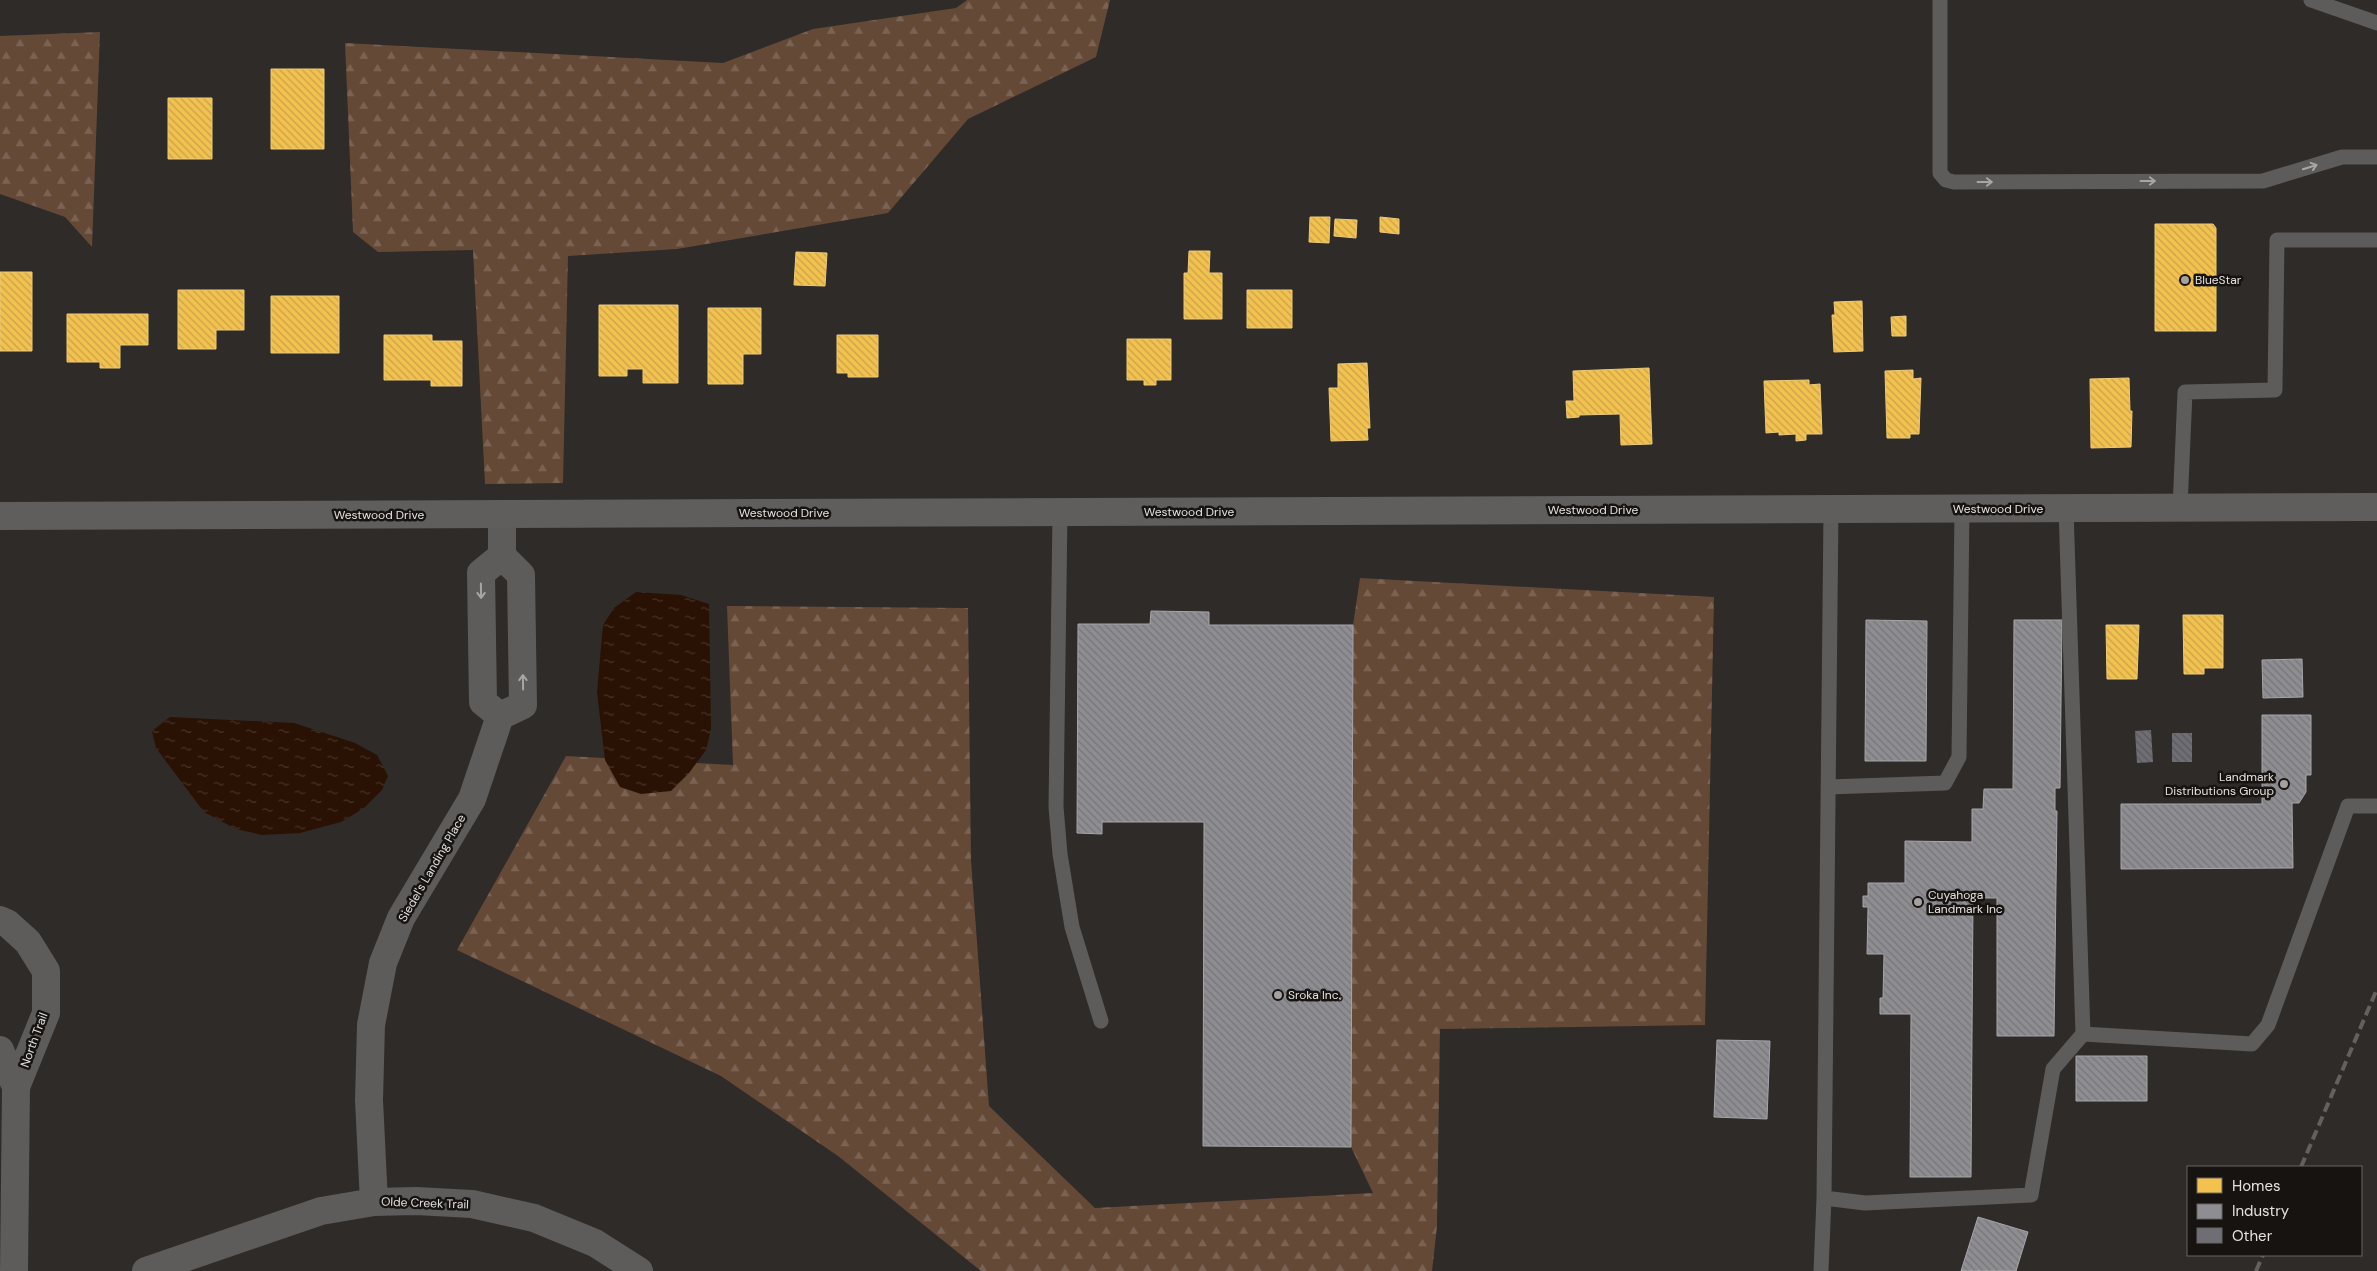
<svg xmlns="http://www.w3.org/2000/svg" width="2377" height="1271" viewBox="0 0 2377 1271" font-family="'DM Sans',sans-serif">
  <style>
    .forest { fill: url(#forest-firs) }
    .water { fill: url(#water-ripples) }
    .homes { fill: url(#homes-back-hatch); stroke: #eecb7a }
    .industry { fill: url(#industry-back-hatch); stroke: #a7a6a9 }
    .building { fill: url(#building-back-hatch) }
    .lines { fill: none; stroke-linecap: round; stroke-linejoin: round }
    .lane { stroke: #5d5c5b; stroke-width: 15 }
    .street { stroke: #5d5c5b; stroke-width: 28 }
    .secondary { stroke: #605e5d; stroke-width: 28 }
    .rail { stroke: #636160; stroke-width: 4; stroke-dasharray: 10 5; stroke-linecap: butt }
    .oneway { stroke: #a8a5a4 }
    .poi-dot { fill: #a5a19f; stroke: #161311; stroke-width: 2 }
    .labels { text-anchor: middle; stroke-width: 5; stroke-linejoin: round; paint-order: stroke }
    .poi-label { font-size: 12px; fill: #e5e1df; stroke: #161311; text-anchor: start }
    .street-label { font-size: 12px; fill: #e5e1df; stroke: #161311 }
  </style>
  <defs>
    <pattern id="forest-firs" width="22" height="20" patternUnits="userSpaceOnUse" patternTransform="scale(1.25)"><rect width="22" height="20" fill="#654937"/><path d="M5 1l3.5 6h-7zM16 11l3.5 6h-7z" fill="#7b6354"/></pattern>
    <pattern id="water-ripples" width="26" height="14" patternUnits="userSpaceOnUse" patternTransform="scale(1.25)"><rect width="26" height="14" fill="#291104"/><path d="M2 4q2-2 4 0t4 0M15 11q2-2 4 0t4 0" fill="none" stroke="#483328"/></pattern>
    <pattern id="homes-back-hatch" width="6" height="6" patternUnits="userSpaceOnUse" patternTransform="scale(1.25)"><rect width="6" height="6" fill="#f2c14e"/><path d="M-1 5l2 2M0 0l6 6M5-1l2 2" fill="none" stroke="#c7a24b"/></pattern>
    <pattern id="industry-back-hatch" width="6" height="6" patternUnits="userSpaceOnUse" patternTransform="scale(1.25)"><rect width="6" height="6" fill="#8d8d92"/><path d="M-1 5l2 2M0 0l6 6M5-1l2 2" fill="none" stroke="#77777a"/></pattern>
    <pattern id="building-back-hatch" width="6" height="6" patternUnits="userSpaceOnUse" patternTransform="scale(1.25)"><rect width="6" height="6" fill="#6f6e74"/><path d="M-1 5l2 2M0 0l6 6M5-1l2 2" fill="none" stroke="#5a595c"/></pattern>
  </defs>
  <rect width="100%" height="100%" fill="#2e2b28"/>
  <!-- forest -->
  <path class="forest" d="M967 0H1110L1096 57 968 119 888 213 677 249 568 256 563 483 485 484 473 250 378 252 353 232 345 43 723 63 813 29 956 8Z
    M100 32 92 247 65 217 0 194V36Z
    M1360 578 1714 597 1705 1025 1440 1029 1437 1226 1432 1271H981L838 1156 721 1076 457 950 566 756 733 765 727 606 968 608 971 860 989 1106 1095 1208 1373 1193 1351 1147 1353 625Z"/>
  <!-- water -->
  <path class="water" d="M636 592 681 595 709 604 711 729 706 750 689 773 671 791 641 794 620 787 605 760 597 692 603 625 614 608Z
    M170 717 294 723 355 743 377 755 388 776 382 790 364 808 341 822 300 833 262 835 236 829 204 812 156 748 152 731Z"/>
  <!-- homes -->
  <path class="homes" d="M271 69H324V149H271Z
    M168 98H212V159H168Z
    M1310 217H1330L1329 243 1309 242Z
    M1380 217 1399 219V234L1380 232Z
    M1335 219 1357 220 1356 238 1334 236Z
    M2155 224H2213L2216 228V331H2155Z
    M1189 251H1210L1209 273H1222V319H1184V273H1188Z
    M796 252 827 253 825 286 794 285Z
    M0 272H32V351H0Z
    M178 290H244V330H216V349H178Z
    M1247 290H1292V328H1247Z
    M271 296H339V353H271Z
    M1862 301 1863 351 1834 352 1832 315H1835L1834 302Z
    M599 305H678V383H643V369H627V376H599Z
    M708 308H761V354H743V384H708Z
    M67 314H148V345H120V368H100V362H67Z
    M1906 316V336H1892L1891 317Z
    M384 335H432V341H462V386H431V380H384Z
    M837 335H878V377H848V373H837Z
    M1127 339H1171V380H1156V385H1144V380H1127Z
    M1367 363 1370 428H1367L1368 440 1331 441 1329 388H1338V364Z
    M1649 368 1652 444 1621 445 1620 414 1579 415V417L1567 418 1566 401H1574L1573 371Z
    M1913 370V379L1921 378 1919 434H1910V438H1887L1885 371Z
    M2129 378 2130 411H2132L2131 447 2091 448 2090 379Z
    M1809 380V385L1820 384 1822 434H1806V440L1796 441V434L1779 435V432L1766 433 1764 381Z
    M2183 615H2223V668H2204V674H2184Z
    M2106 625H2139L2137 679H2107Z"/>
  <!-- industry -->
  <path class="industry" d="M1151 611 1209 612V625H1353L1351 1147 1203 1146 1204 822H1102V834L1077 833 1078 624H1150Z
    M1866 620 1927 621 1926 761H1865Z
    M2014 620H2062L2060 788H2055V811H2057L2054 1036H1997V898H1973L1971 1177H1910L1911 1014H1880V998H1883L1884 954H1867L1868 907H1863V896H1868V883H1905V841L1972 842V809H1983L1984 789H2013Z
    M2302 659 2303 697 2263 698 2262 660Z
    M2262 715H2311V775H2306V792L2299 803H2292L2293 868 2121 869V804H2262Z
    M1717 1040 1770 1041 1767 1119 1714 1117Z
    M2076 1056H2147V1101H2076Z
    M1978 1217 2028 1232 2016 1271H1961Z"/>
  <!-- building -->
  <path class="building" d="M2151 730 2153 762 2137 763 2135 731Z
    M2172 733H2192V762H2172Z"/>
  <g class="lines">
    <!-- lane -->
    <path class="lane" d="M1940 0V173L1946 180 1954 182 2263 181 2342 157H2377
      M2311 0 2377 23
      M2180 508 2185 392 2275 390 2277 240H2377
      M1831 509 1824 1198 1865 1203 2031 1195 2053 1069 2083 1034
      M2066 509 2083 1034 2252 1044 2268 1025 2348 806H2377
      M1060 512 1056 807 1060 854 1072 927 1101 1021
      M1828 787 1945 783 1959 757 1962 509
      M1821 1271 1824 1198"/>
    <!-- street -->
    <path class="street" d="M502 514V556
      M0 920 7 923 28 942 46 971V1013L16 1087
      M0 1050 16 1087 14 1271
      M374 1202 369 1100 371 1025 383 963 401 918 472 799 500 716 523 705 521 575 502 556 481 573 483 702 500 716
      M146 1271 321 1211 374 1202 416 1201 472 1204 534 1218 595 1243 639 1271"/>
    <!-- secondary -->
    <path class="secondary" d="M0 516 2377 507"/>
    <!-- rail -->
    <path class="rail" d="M2301 1167 2377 989
      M2256 1271 2263 1255"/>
  </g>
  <!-- one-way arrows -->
  <defs><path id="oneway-shaft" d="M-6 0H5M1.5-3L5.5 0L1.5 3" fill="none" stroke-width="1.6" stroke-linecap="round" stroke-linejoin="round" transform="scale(1.25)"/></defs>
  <g class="oneway">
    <use href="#oneway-shaft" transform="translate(2310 167) rotate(-17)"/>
    <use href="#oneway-shaft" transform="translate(2148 181)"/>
    <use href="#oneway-shaft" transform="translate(1985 182)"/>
    <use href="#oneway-shaft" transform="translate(481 591) rotate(89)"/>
    <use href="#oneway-shaft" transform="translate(523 682) rotate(-91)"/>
  </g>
  <!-- markers -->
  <g class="poi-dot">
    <circle cx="2185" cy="280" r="5"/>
    <circle cx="2284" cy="784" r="5"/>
    <circle cx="1918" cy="902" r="5"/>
    <circle cx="1278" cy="995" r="5"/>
  </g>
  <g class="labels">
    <!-- poi labels -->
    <g class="poi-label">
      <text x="2195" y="284">BlueStar</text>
      <text x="2274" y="781" text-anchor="end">Landmark<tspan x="2274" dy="14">Distributions Group</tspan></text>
      <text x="1928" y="899">Cuyahoga<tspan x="1928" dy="14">Landmark Inc</tspan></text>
      <text x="1288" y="999">Sroka Inc.</text>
    </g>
    <!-- street labels -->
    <g class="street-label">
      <text x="1998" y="513">Westwood Drive</text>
      <text x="1593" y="514">Westwood Drive</text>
      <text x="1189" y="516">Westwood Drive</text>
      <text x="784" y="517">Westwood Drive</text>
      <text x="379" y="519">Westwood Drive</text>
      <text transform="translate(432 868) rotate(-60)" y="4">Siedel's Landing Place</text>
      <text transform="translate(34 1040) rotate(-70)" y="4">North Trail</text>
      <text transform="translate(425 1203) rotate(2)" y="4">Olde Creek Trail</text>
    </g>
  </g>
  <!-- legend -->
  <rect x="2187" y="1166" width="175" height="90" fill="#161311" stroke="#696563"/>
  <rect x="2197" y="1178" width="25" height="15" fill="#f2c14e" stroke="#696563"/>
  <text x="2232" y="1191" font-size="15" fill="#e5e1df">Homes</text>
  <rect x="2197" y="1204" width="25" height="15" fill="#8d8d92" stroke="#696563"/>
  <text x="2232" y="1216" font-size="15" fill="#e5e1df">Industry</text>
  <rect x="2197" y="1228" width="25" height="15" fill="#6f6e74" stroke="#696563"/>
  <text x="2232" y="1241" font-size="15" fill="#e5e1df">Other</text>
</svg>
